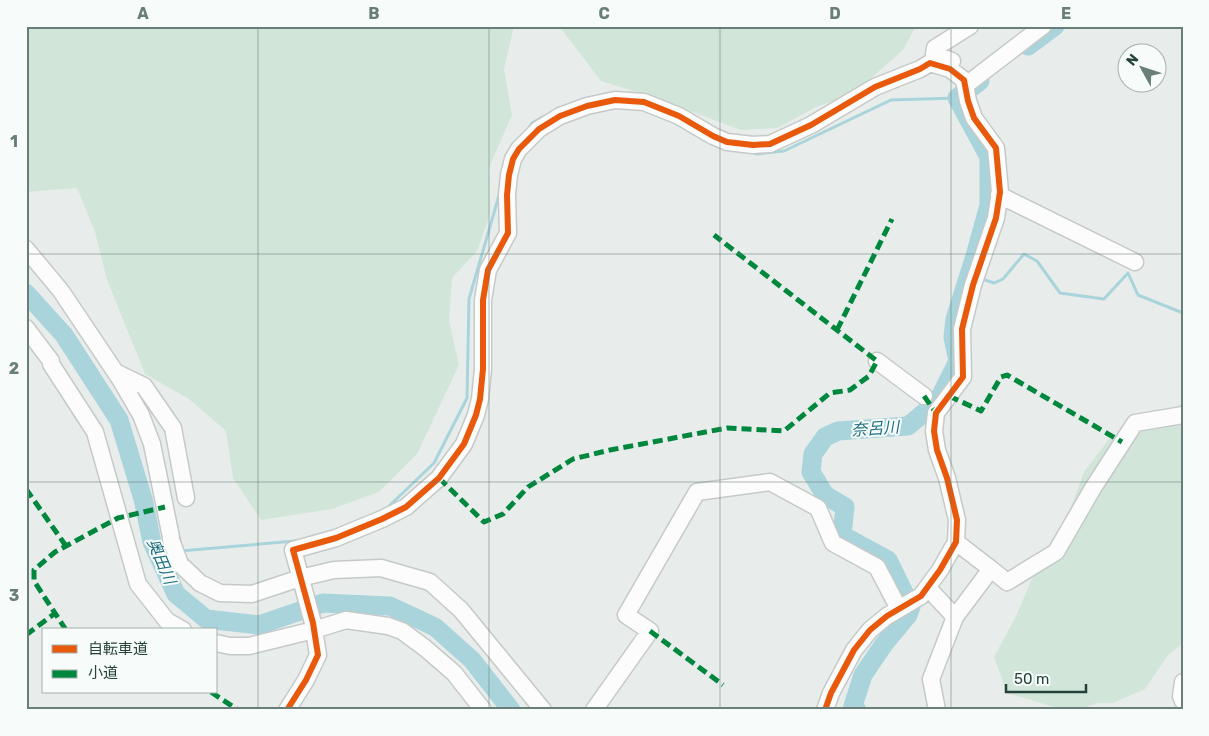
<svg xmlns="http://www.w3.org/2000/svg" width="1209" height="736" viewBox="0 0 1209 736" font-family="Rubik,'Noto Sans JP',sans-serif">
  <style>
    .green { fill: #d1e6d8 }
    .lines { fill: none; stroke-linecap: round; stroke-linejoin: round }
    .stream { stroke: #a9d4db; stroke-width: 3 }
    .river { stroke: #a9d4db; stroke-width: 19 }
    .minor-casing { stroke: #c5cac8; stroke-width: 19 }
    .minor { stroke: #fcfcfc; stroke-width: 16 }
    .minor-bridge-casing { stroke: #c5cac8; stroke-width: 19; stroke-linecap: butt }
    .minor-bridge { stroke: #fcfcfc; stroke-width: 16 }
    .quiet { stroke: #00873e; stroke-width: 5; stroke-dasharray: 10 5; stroke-linecap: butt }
    .cycleway-casing { stroke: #f7fbf9; stroke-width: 9 }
    .cycleway { stroke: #e8590c; stroke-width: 6 }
    .grid { fill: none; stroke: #697e78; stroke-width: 1; stroke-opacity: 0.55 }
    .labels { text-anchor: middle; stroke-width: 4; stroke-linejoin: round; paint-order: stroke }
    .water-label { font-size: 16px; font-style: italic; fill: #1c6f80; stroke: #f7fbf9 }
    .neatline { fill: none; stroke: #697e78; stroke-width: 2 }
    .grid-label { font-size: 16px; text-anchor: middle; font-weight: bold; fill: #697e78 }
  </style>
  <rect width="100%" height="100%" fill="#e8edeb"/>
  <!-- green -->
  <path class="green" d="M26 26H514L504 69 512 115 489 168 490 215 477 251 452 278 449 321 459 365 417 454 379 492 332 509 261 520 233 478 226 431 189 399 145 374 107 280 95 232 77 188 26 192Z
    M559 26H916L903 50 853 94 816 107 778 128 741 130 655 98 601 81Z
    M1183 403V643L1168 655 1145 689 1113 703H1096L1080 710H1065L1007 693 994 657 1016 616 1034 574 1067 518 1084 472 1109 439Z"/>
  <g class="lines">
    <!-- stream -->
    <path class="stream" d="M526 132 532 123 543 117
      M753 152 756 154 784 151 891 100 957 98
      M982 279 994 283 1003 279 1024 254 1037 261 1060 293 1104 299 1128 273 1138 295 1183 313
      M387 508 434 463 467 398 469 299 500 192
      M180 551 295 541
      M157 552 171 551"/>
    <!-- river -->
    <path class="river" d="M1028 46 1055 26
      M26 293 64 335 119 420 143 499 152 542 176 594 206 619 259 625 323 603 390 606 435 627 472 660 511 710
      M857 710 853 706 863 675 884 644 908 615 911 607 888 560 842 535 845 507 825 495 811 472 813 454 825 437 838 431 908 426 938 401 958 361 953 337 955 319 975 256 989 205V157L957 98 980 81"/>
    <!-- minor casing -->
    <g class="minor-casing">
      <path id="minor" d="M952 61 934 54 935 48 970 26
        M966 85 1043 26
        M999 195 1135 262
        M26 249 61 291 120 379 141 415 152 444 172 542
        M26 328 51 361V364L95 432 138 584 167 621 183 630
        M877 361 924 396
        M115 372 144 386 173 428 186 498
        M180 564 200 583 220 593 252 594 300 578 334 570 381 568 430 582 461 610 543 710
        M991 569 1007 582 1056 552 1093 488 1135 423 1183 415
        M928 588 955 617 931 679 937 710
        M955 617 991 569 956 542
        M216 643 230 646H249L314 630 346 620 388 626 402 631 425 648 454 673 483 710
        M1183 682 1181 696 1183 701
        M287 710 306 680 318 655 313 623 293 550 336 538 382 519 406 507 439 478 464 444 476 415 480 399 483 369V300L488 270 508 233 507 195 509 175 513 159 519 149 539 129 560 116 587 106 615 100 644 102 679 116 713 136 727 142 753 145 770 144 811 125 875 87 920 69 930 63 950 69 964 80 968 101 974 118 996 148 1000 192 996 218 973 285 962 329 963 377 936 413 934 431 937 450 947 478 957 520 956 542 940 570 921 596 887 616 870 630 854 650 831 693 825 710
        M594 710 650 631 626 615 697 492 770 482 818 508 833 543 877 567 899 609"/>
    </g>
    <!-- minor -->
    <use href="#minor" class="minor"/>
    <!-- minor-bridge casing -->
    <g class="minor-bridge-casing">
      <path id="minor-bridge" d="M171 540 180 564"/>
    </g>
    <!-- minor-bridge -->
    <use href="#minor-bridge" class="minor-bridge"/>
    <!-- quiet -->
    <path class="quiet" d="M837 330 892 219
      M924 396 936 413
      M949 396 981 411 1001 377 1007 375 1122 442
      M439 478 484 522 503 514 528 487 573 459 610 450 727 428 784 431 830 393 850 390 869 376 877 361 714 235
      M26 489 66 546
      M66 630 34 581V570L55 552 118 518 165 507
      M650 631 723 685
      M26 635 54 614
      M211 692 238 710"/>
    <!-- cycleway casing -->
    <g class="cycleway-casing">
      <path id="cycleway" d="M287 710 306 680 318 655 313 623 293 550 336 538 382 519 406 507 439 478 464 444 476 415 480 399 483 369V300L488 270 508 233 507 195 509 175 513 159 519 149 539 129 560 116 587 106 615 100 644 102 679 116 713 136 727 142 753 145 770 144 811 125 875 87 920 69 930 63 950 69 964 80 968 101 974 118 996 148 1000 192 996 218 973 285 962 329 963 377 936 413 934 431 937 450 947 478 957 520 956 542 940 570 921 596 887 616 870 630 854 650 831 693 825 710"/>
    </g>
    <!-- cycleway -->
    <use href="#cycleway" class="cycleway"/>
  </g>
  <!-- grid -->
  <path class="grid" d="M258 26V710M489 26V710M720 26V710M951 26V710M26 254H1183M26 482H1183"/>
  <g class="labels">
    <!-- water labels -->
    <g class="water-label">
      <text transform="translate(875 428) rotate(-4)" y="6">奈呂川</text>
      <text transform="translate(162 561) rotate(67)" y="6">奥田川</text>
    </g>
  </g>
  <!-- border -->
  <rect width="1209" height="736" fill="none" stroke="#f7fbf9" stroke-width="55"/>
  <!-- legend -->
  <rect x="42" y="628" width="175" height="65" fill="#f7fbf9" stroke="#a3b1ad"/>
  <rect x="52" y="645" width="25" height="8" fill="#e8590c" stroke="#a3b1ad"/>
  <text x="88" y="654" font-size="15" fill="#24423a">自転車道</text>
  <rect x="52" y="670" width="25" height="8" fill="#00873e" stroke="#a3b1ad"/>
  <text x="88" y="678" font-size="15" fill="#24423a">小道</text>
  <!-- north arrow -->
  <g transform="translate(1142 68) rotate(310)"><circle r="24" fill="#f7fbf9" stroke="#a3b1ad"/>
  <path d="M0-4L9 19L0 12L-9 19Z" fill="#697e78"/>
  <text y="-8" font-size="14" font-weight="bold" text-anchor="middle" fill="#24423a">N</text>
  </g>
  <!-- scale -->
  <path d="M1006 684v8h80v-8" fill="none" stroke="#24423a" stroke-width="2.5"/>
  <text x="1014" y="684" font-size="15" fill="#24423a" stroke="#f7fbf9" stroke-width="4" paint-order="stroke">50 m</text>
  <rect x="28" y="28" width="1154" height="680" class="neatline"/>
  <g class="grid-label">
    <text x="143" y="19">A</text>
    <text x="374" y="19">B</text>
    <text x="604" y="19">C</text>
    <text x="835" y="19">D</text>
    <text x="1066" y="19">E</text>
    <text x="14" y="147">1</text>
    <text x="14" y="374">2</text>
    <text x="14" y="601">3</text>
  </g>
</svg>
